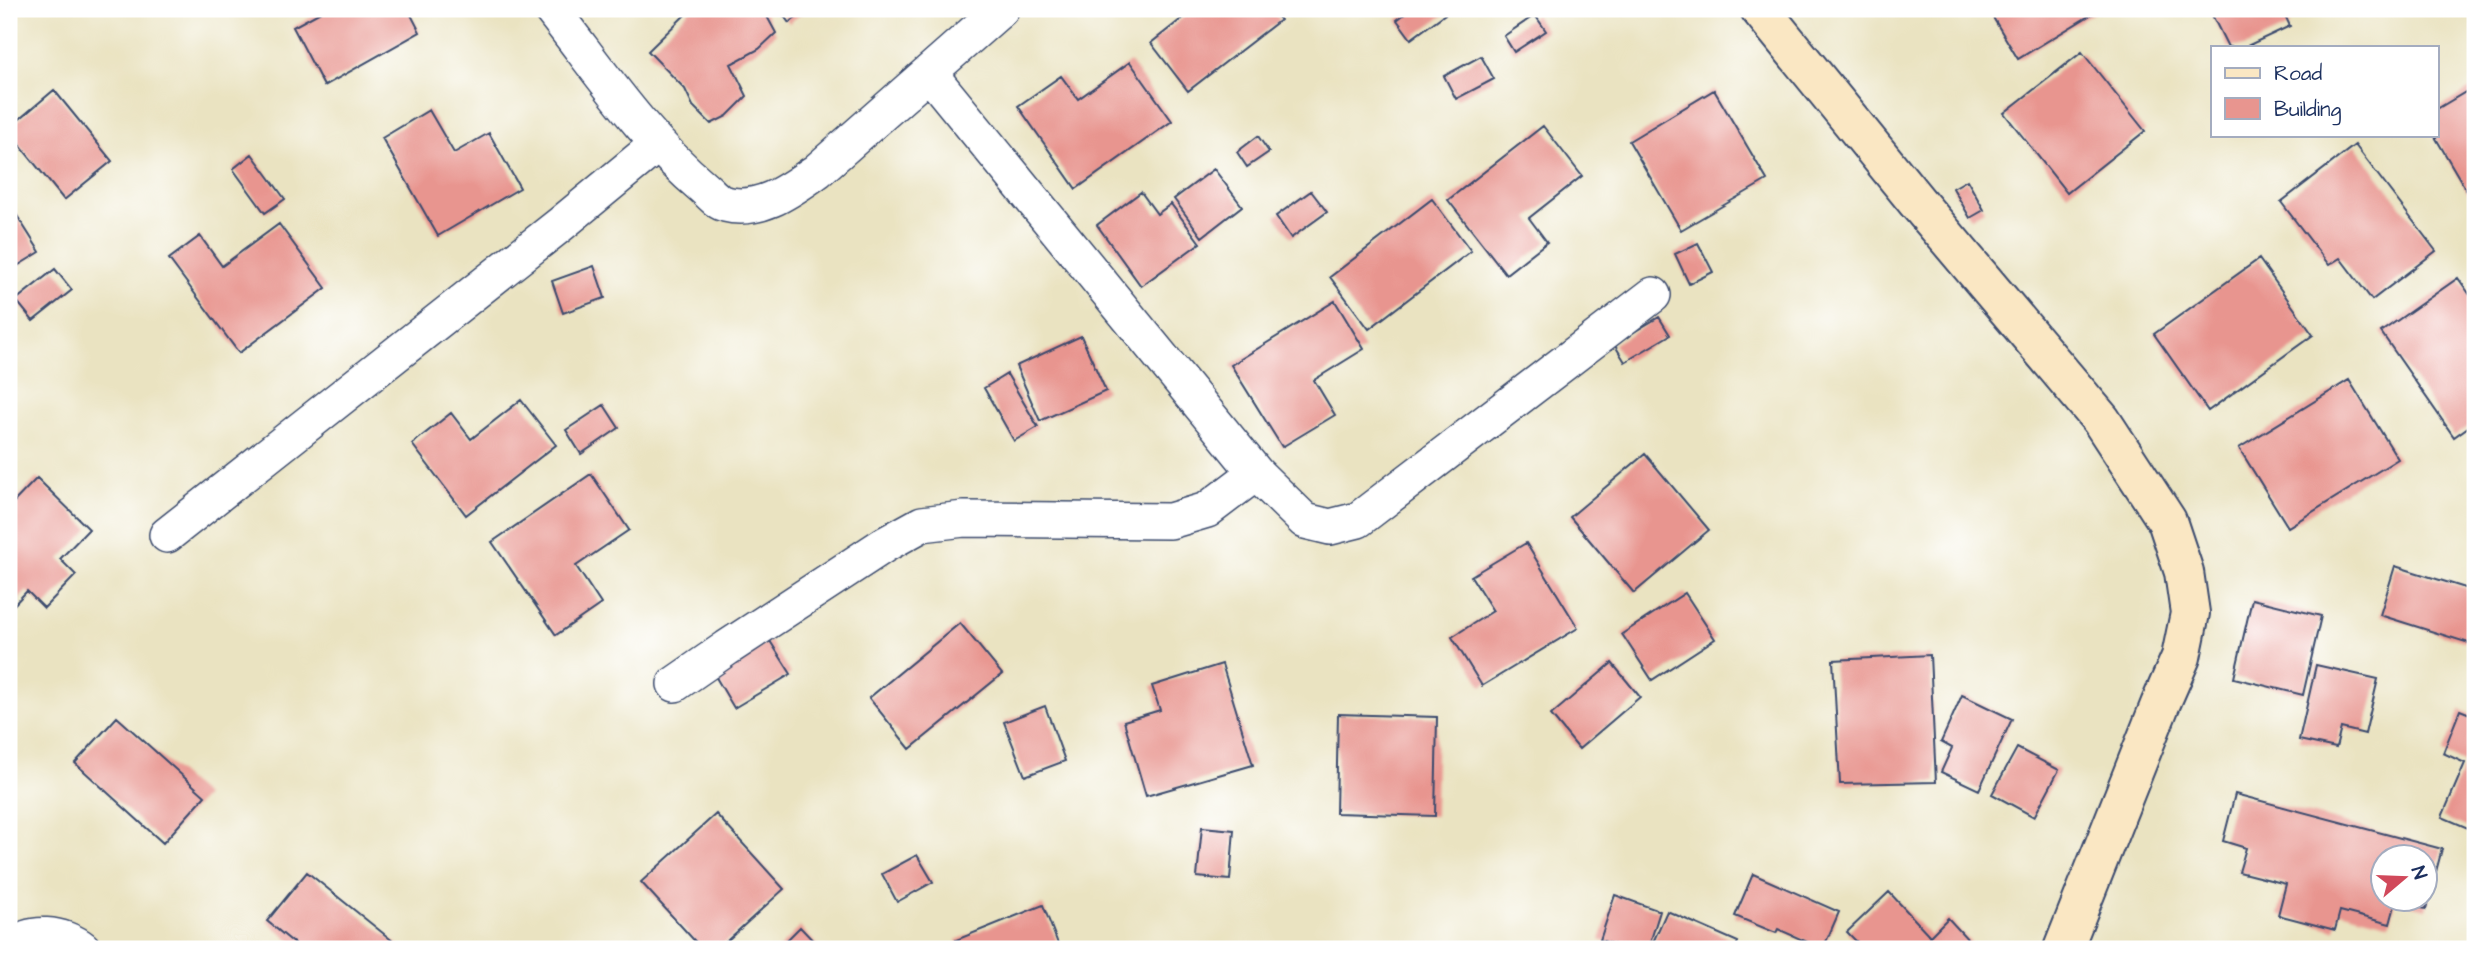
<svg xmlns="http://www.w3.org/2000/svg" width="2484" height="958" viewBox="0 0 2484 958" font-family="'Architects Daughter',sans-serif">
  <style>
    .building { fill: #e8958f; fill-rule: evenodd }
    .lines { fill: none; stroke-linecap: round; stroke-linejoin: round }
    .street-casing { stroke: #3a4a6d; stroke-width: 38 }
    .secondary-casing { stroke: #3a4a6d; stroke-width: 42 }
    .street { stroke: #fff; stroke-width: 35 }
    .secondary { stroke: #fae7c3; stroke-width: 38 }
  </style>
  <rect width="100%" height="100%" fill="#fff"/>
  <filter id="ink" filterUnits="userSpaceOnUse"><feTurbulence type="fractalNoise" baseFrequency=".0143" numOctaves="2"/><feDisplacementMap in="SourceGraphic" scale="14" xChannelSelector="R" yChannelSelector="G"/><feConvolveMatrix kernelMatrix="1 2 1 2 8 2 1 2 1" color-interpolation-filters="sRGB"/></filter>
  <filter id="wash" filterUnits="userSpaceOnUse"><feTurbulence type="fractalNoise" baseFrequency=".00686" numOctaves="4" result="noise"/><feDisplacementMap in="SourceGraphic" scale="28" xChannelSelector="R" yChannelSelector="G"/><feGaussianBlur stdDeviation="1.57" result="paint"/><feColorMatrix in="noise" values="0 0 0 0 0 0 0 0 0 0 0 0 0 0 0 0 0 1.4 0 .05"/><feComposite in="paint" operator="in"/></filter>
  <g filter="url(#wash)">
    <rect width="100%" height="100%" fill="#eae3c1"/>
    <g id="blocks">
      <!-- building -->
      <path class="building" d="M326 9H408L420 32 324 86 293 27Z
        M691 9H763L776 33 759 49 731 64 747 96 727 116 711 124 693 106 685 89 648 51Z
        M779 9H808L789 23Z
        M1194 9H1271L1280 20 1188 91 1151 43Z
        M1411 9H1441L1445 14 1411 39 1397 20Z
        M2000 9H2096L2097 11 2018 59 1991 14Z
        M2209 9H2282L2290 26 2245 47H2228Z
        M1535 15 1546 31 1514 52 1504 36Z
        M2082 52 2145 131 2067 193 2004 113Z
        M1481 56 1494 79 1456 99 1444 76Z
        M1130 62 1172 121 1076 189 1018 106 1061 76 1078 99Z
        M2474 87 2475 89V205L2434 135H2437V109Z
        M54 90 112 161 64 200 9 132V128Z
        M1714 90 1767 180 1681 230 1629 141Z
        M429 110 454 153 489 133 520 188 438 236 382 138Z
        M1543 126 1582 176 1529 218 1547 242 1506 274 1448 200Z
        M1258 136 1269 152 1247 167 1237 152Z
        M2355 145 2436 251 2372 300 2340 258 2329 265 2281 202Z
        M252 154 285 199 265 213 233 169Z
        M1214 169 1242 206 1202 237 1174 199Z
        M1967 180 1984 210 1970 218 1953 188Z
        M1311 191 1327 212 1291 238 1276 216Z
        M1141 192 1157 214 1171 204 1200 243 1141 286 1097 225Z
        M1432 199 1471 251 1369 329 1330 277Z
        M9 203 40 252 9 271Z
        M279 224 326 288 239 353 169 259 200 236 222 266Z
        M1698 243 1713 272 1689 284 1675 254Z
        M2259 259 2313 335 2208 411 2154 334Z
        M594 266 605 298 563 313 552 281Z
        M55 269 72 290 33 321 16 300Z
        M2458 278 2475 302V422L2454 437 2381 332Z
        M1335 301 1364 349 1314 380 1335 415 1282 447 1231 365Z
        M1659 317 1670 335 1625 362 1614 344Z
        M1081 336 1106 391 1040 421 1016 366Z
        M1007 374 1038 427 1014 441 984 388Z
        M2349 380 2398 459 2288 527 2239 448Z
        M521 400 556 445 466 515 412 444 451 413 471 439Z
        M604 405 619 428 581 454 566 430Z
        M1645 454 1709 530 1634 593 1570 517Z
        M591 474 629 530 576 566 601 604 556 635 492 542Z
        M37 478 89 529 60 559 76 575 44 608 27 591 9 610V507Z
        M1526 543 1578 628 1482 686 1452 637 1493 611 1471 576Z
        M2395 566 2475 591V645L2380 615Z
        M1685 593 1715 639 1652 680 1622 634Z
        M2252 599 2321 616 2303 695 2234 678Z
        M960 623 1002 674 910 749 869 698Z
        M770 641 791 674 734 708 714 674Z
        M1930 655 1936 782 1840 784 1833 660Z
        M1612 663 1640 697 1579 749 1551 715Z
        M1222 664 1253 765 1146 796 1124 721 1160 710 1152 686Z
        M2316 665 2378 679 2365 734 2341 728 2336 748 2299 740Z
        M1962 695 2012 719 1979 790 1941 772 1952 748 1941 742Z
        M1045 706 1065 761 1025 776 1004 722Z
        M2460 710 2475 716V831L2442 817 2465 763 2443 753Z
        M1338 714 1437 717 1435 816 1336 813Z
        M117 717 205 796 163 843 75 763Z
        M2017 748 2059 770 2034 817 1992 794Z
        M2235 794 2442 849 2426 909 2396 902 2390 924 2340 911 2335 930 2278 915 2286 884 2239 872 2246 848 2223 841ZM2382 856H2424V898H2382Z
        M716 814 784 889 718 949H702L641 882Z
        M1202 827 1234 830 1230 880 1197 877Z
        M917 855 933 882 897 902 882 874Z
        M307 872 399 946 396 949H301L267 921Z
        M1753 874 1839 912 1823 949 1778 929 1776 933 1735 916Z
        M1889 892 1930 936 1948 918 1971 943 1965 949H1864L1847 932Z
        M1615 895 1660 911 1648 949H1627L1600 940Z
        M1043 905 1060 949H960L956 940Z
        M1667 911 1738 942 1735 949H1650Z
        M800 927 821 949H778Z"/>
    </g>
  </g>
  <g filter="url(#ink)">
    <use href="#blocks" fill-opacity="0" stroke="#3a4a6d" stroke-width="2"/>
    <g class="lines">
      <!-- street casing -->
      <g class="street-casing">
        <path id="street" d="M551 9C599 70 644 138 704 188 710 193 718 203 725 204 760 213 790 190 817 171L1001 9
          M929 73 1256 473 1305 521 1330 527 1358 520 1653 295
          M167 535 561 224 658 144
          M675 684 727 648 884 545 922 524 964 519 1170 521 1207 510 1256 473
          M12 949C27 928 65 934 83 949"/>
      </g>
      <!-- secondary casing -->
      <g class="secondary-casing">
        <path id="secondary" d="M1760 9 1917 202 2101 420 2167 521 2184 572 2190 613 2181 657 2160 705 2063 949"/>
      </g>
      <!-- street -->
      <use href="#street" class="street"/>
      <!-- secondary -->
      <use href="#secondary" class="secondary"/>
    </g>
  </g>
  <!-- margin -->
  <rect width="2484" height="958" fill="none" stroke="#fff" stroke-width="35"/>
  <!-- legend -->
  <rect x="2211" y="46" width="228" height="91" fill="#ffffff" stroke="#a4acbf" stroke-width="2"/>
  <rect x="2225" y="68" width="35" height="10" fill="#fae7c3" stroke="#a4acbf" stroke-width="2"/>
  <text x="2274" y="80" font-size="21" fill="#1b2f5e">Road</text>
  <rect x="2225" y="98" width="35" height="21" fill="#e8958f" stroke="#a4acbf" stroke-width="2"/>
  <text x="2274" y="116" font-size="21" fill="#1b2f5e">Building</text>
  <!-- north arrow -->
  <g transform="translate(2404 878) rotate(71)"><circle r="33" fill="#ffffff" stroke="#a4acbf" stroke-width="2"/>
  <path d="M0-5L12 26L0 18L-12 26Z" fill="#d1495b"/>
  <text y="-10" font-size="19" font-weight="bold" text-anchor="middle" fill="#1b2f5e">N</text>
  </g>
</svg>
